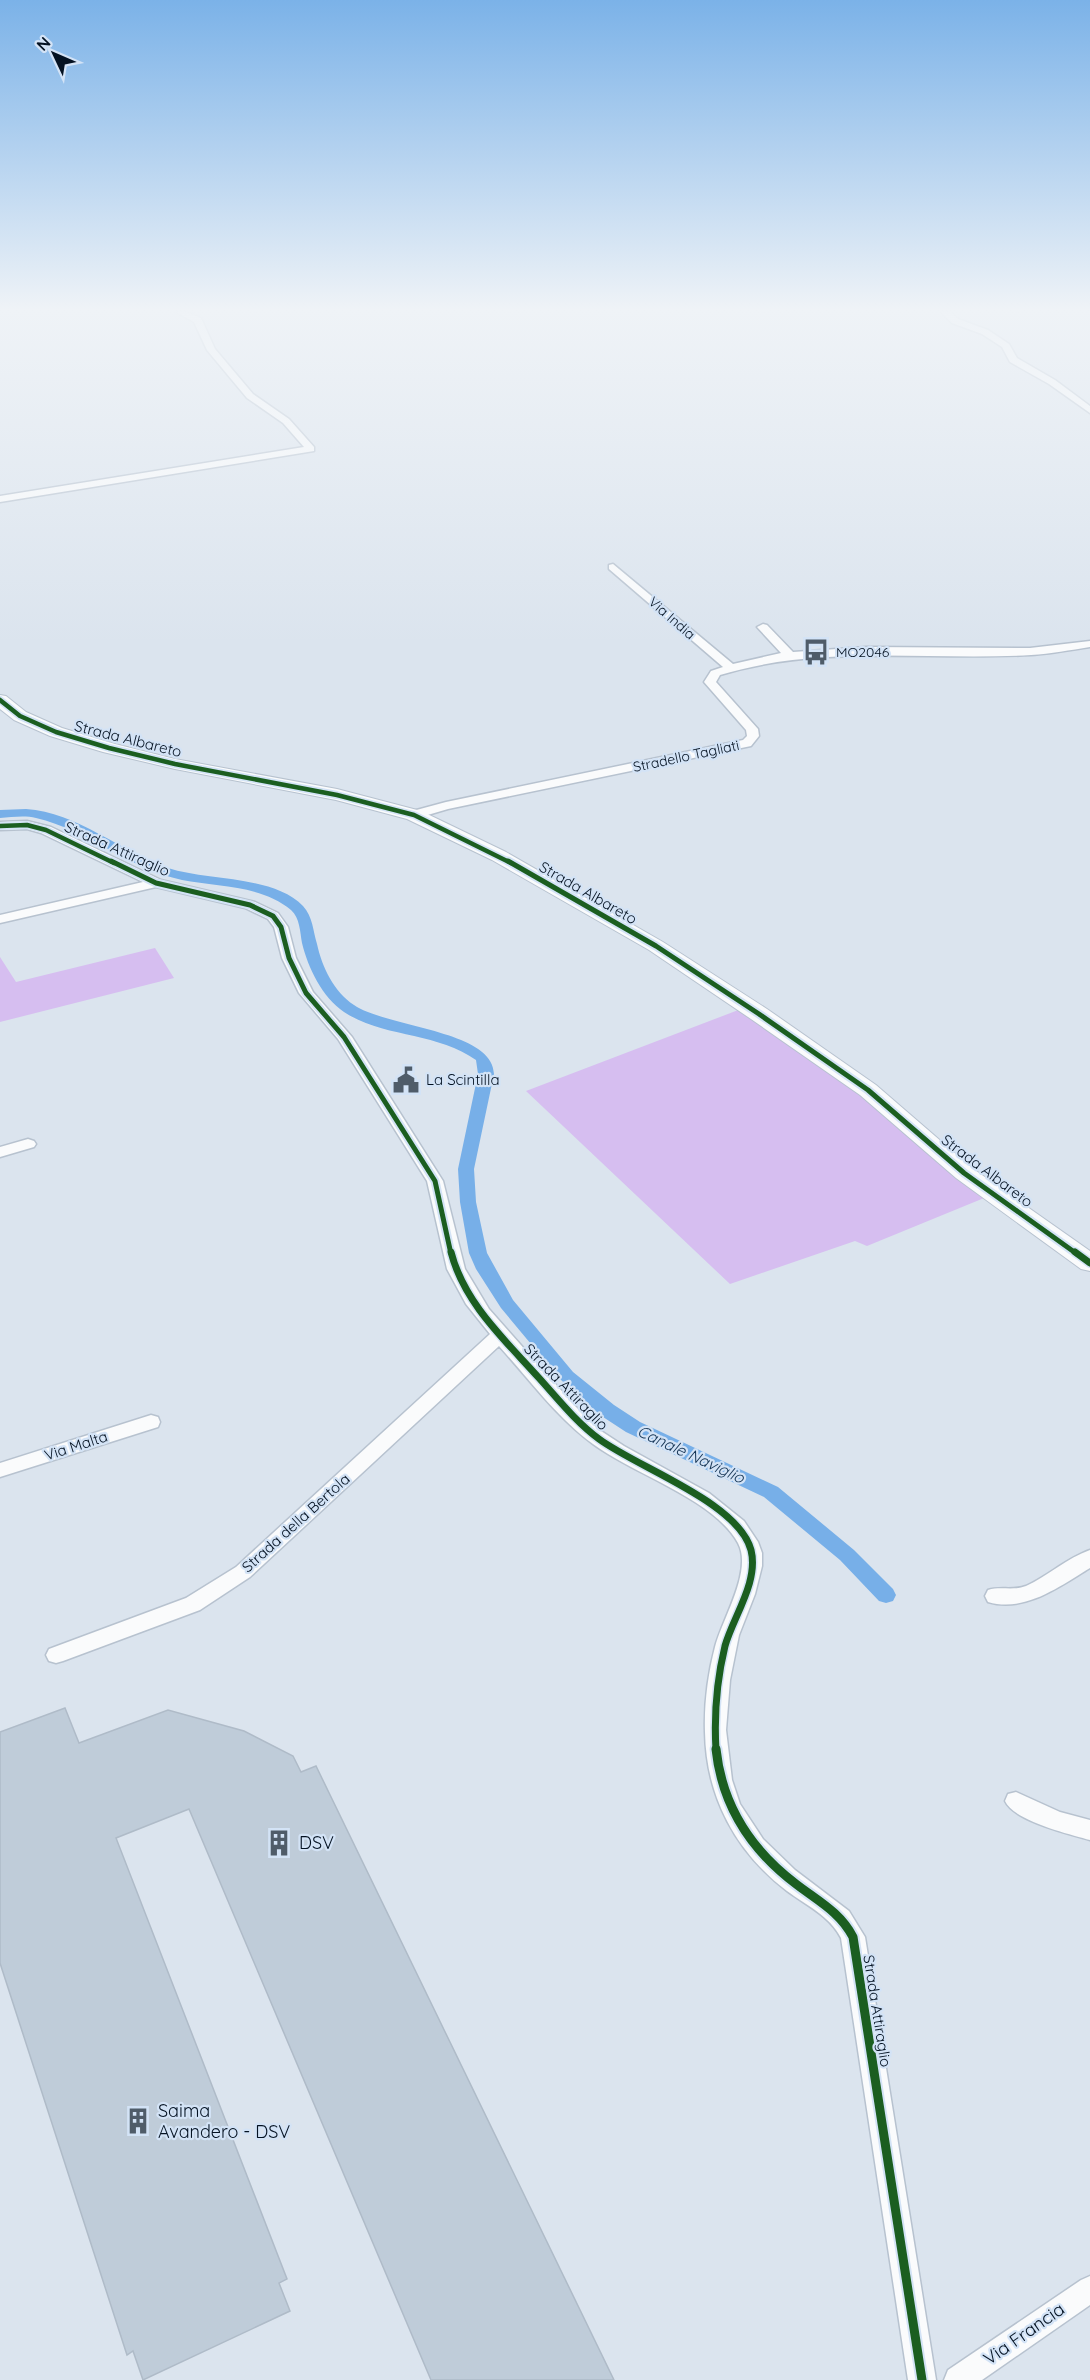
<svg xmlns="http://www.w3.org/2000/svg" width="1090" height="2380" viewBox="0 0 1090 2380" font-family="Quicksand,sans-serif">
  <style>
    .green { fill: #d6bef0 }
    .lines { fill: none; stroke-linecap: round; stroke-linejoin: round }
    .canal { fill: #77afe8; fill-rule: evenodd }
    .building { fill: #bfccd9; stroke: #afbbc8; stroke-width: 1.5 }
    .street-casing { stroke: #b7c2cf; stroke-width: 3 }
    .secondary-casing { stroke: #b7c2cf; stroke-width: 2 }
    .street { fill: #fafbfc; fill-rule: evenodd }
    .secondary { fill: #fafbfc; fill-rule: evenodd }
    .cycleway-far3-casing { stroke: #d3e3f6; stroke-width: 8 }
    .cycleway-far2-casing { stroke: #d3e3f6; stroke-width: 9 }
    .cycleway-far1-casing { stroke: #d3e3f6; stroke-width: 10 }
    .cycleway-casing { stroke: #d3e3f6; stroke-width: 13 }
    .cycleway-far3 { stroke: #1b5e20; stroke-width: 4.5 }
    .cycleway-far2 { stroke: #1b5e20; stroke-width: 5 }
    .cycleway-far1 { stroke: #1b5e20; stroke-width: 7 }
    .cycleway { stroke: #1b5e20; stroke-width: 9 }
    .labels { text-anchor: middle; stroke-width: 4.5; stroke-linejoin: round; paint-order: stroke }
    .far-street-label { font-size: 14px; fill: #041222; stroke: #d3e3f6 }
    .far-poi-label { font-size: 14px; fill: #041222; stroke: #d3e3f6; text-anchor: start }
    .street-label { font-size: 15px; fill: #041222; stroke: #d3e3f6 }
    .poi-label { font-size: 15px; fill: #041222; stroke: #d3e3f6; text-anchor: start }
    .water-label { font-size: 16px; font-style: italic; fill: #153454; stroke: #d3e3f6 }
    .near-poi-label { font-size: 18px; fill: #041222; stroke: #d3e3f6; text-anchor: start }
    .near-street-label { font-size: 18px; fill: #041222; stroke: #d3e3f6 }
  </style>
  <rect width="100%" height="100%" fill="#dbe4ee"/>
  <!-- green -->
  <path class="green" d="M155 948 174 978 0 1022V957L16 982Z
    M741 1009 867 1095 989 1196 867 1246 855 1241 730 1284 526 1091Z"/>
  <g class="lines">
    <!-- canal -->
    <path class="canal" d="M26 809C77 812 121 852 168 868 207 881 273 875 303 906 313 917 313 931 317 944 322 967 334 992 354 1005 388 1028 493 1030 494 1074L474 1169 476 1202 487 1253 513 1300 573 1372 614 1405 640 1422 778 1487 854 1550 893 1589 896 1595 893 1601 886 1603 879 1601 840 1560 764 1497 626 1432 600 1415 561 1380 501 1308 476 1269 469 1253 460 1202 458 1169 478 1074 476 1060C437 1032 384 1038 344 1012 322 997 308 968 302 943 300 932 300 918 291 910 262 885 217 887 182 880 130 869 88 830 36 818 25 815 12 817 0 818V810Z"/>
  </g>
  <!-- building -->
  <path class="building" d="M65 1708 79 1743 168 1710 244 1731 293 1756 301 1772 316 1766 614 2380H431L189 1809 116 1838 287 2279 279 2283 290 2311 143 2380 133 2351 127 2355 0 1963V1732Z"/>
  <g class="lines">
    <!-- street casing -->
    <g class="street-casing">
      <path id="street" d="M176 312H186L201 318 215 349 253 394 289 419 314 447V451L0 502V496L304 447 283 423 247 398 207 350 194 322Z
        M941 312H950L958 319 988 330 1009 344 1017 358 1055 380 1090 406V413L1049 384 1010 362 1002 347 982 334 952 323Z
        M613 564 733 664 781 653 757 627 763 624 767 625 793 652 866 647 1030 648 1090 641V647C1070 650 1051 654 1031 655 925 661 822 644 720 675L716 682 758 729 759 736 751 746 448 809 414 819 409 818 407 815 409 812 446 802 743 740 747 736 746 730 704 682 711 671 723 667 609 569V565Z
        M27 821 51 827 161 880 255 902 278 913 288 927 296 958 313 992 352 1037 443 1181 465 1269 489 1309 575 1406 598 1429 624 1446 709 1493 744 1521 758 1542 762 1553V1566L755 1594 739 1635 730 1680 726 1730 732 1780 740 1804 763 1839 795 1870 849 1911 865 1937 936 2380H908L841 1938C830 1916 806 1905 787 1891 736 1852 706 1797 705 1732 704 1704 708 1674 715 1647 722 1619 753 1571 738 1543 714 1499 633 1474 593 1444 557 1418 529 1379 499 1346L250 1577 200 1610 63 1661 56 1663 49 1661 46 1655 49 1649 186 1598 236 1567 490 1334 466 1304 447 1269 427 1181 338 1039 299 993 282 958 274 927 268 919 245 908 156 887 0 923V915L143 882 41 833 27 829 0 830V822Z
        M28 1139 34 1141 36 1144 34 1147 0 1157V1147Z
        M151 1415 158 1417 160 1422 158 1427 0 1477V1463Z
        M1090 1550V1568C1060 1586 1025 1613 988 1602L985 1596 988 1590C1000 1586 1013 1591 1026 1586 1048 1576 1067 1558 1090 1550Z
        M1016 1792 1060 1812 1090 1820V1840C1069 1834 1014 1821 1005 1801L1008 1794Z
        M1090 2276V2305L982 2380H944L948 2370 1081 2280Z"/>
    </g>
    <!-- secondary casing -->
    <g class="secondary-casing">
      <path id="secondary" d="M0 695 6 696 26 712 62 728 115 744 175 759 337 789 421 811 506 852 663 942 767 1009 876 1085 972 1168 1090 1251V1271L1081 1269 956 1178 860 1095 751 1019 649 950 492 860 407 819 336 800 175 769 103 752 50 736 14 720 0 709Z"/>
    </g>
    <!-- street -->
    <use href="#street" class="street"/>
    <!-- secondary -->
    <use href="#secondary" class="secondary"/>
    <!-- cycleway-far3 casing -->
    <g class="cycleway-far3-casing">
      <path id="cycleway-far3" d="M0 700 20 716 56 732 109 748 175 764 337 795 414 815 511 863
        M0 826 27 825 46 830 114 863"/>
    </g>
    <!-- cycleway-far2 casing -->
    <g class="cycleway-far2-casing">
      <path id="cycleway-far2" d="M111 861 156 883 250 905 273 916 281 927 289 958 306 993 344 1037 435 1181 451 1254
        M508 861 656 946 759 1014 868 1090 964 1173 1077 1254"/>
    </g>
    <!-- cycleway-far1 casing -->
    <g class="cycleway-far1-casing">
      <path id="cycleway-far1" d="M451 1252C464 1303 505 1340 539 1378 558 1399 576 1422 599 1439 638 1468 738 1502 751 1550 759 1582 733 1617 725 1646 717 1679 714 1716 716 1750
        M1075 1252 1090 1263"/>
    </g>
    <!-- cycleway casing -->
    <g class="cycleway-casing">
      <path id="cycleway" d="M716 1749C722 1805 751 1850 796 1884 818 1901 840 1912 853 1937L922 2380"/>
    </g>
    <!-- cycleway-far3 -->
    <use href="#cycleway-far3" class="cycleway-far3"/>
    <!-- cycleway-far2 -->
    <use href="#cycleway-far2" class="cycleway-far2"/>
    <!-- cycleway-far1 -->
    <use href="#cycleway-far1" class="cycleway-far1"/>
    <!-- cycleway -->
    <use href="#cycleway" class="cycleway"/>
  </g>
  <!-- sky -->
  <linearGradient id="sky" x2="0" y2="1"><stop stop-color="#7bb2e8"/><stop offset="0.48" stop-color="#eff3f7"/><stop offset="1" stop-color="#eff3f7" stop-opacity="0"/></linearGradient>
  <rect width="1090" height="645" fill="url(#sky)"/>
  <!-- icons -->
  <defs>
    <g id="bus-bare" transform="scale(2.07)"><path d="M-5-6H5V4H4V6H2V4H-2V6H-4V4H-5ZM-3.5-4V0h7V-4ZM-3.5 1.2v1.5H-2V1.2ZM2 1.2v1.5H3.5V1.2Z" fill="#4f5c69" stroke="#d3e3f6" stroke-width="2.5" paint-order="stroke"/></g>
    <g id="civic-bare" transform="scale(2.07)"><path d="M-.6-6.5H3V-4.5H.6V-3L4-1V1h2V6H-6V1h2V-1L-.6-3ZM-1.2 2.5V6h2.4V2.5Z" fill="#4f5c69" stroke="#d3e3f6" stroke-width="2.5" paint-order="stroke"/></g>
    <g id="building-bare" transform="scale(2.07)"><path d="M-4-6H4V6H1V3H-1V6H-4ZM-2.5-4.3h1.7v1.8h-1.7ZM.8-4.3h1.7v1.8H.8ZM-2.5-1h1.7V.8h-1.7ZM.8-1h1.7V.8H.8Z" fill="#4f5c69" stroke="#d3e3f6" stroke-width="2.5" paint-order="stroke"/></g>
  </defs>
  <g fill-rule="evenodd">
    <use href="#bus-bare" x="816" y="652"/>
    <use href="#civic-bare" x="406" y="1080"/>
    <use href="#building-bare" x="279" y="1843"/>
    <use href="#building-bare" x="138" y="2121"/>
  </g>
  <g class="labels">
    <!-- far-street labels -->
    <g class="far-street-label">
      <text transform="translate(672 618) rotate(41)" y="5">Via India</text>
      <text transform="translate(686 756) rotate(-12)" y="5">Stradello Tagliati</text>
    </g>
    <!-- far-poi labels -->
    <g class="far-poi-label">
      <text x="836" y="657">MO2046</text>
    </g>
    <!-- street labels -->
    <g class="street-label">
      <text transform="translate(128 739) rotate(14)" y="5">Strada Albareto</text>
      <text transform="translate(117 849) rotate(24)" y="5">Strada Attiraglio</text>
      <text transform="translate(588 893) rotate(30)" y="5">Strada Albareto</text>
      <text transform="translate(987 1171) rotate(37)" y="5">Strada Albareto</text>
      <text transform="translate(566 1387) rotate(46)" y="5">Strada Attiraglio</text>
      <text transform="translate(76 1446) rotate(-18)" y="5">Via Malta</text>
      <text transform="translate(296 1523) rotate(-42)" y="5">Strada della Bertola</text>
      <text transform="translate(877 2011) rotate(81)" y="5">Strada Attiraglio</text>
    </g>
    <!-- poi labels -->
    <g class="poi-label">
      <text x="426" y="1085">La Scintilla</text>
    </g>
    <!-- water labels -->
    <g class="water-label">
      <text transform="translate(691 1454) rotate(25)" y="6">Canale Naviglio</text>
    </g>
    <!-- near-poi labels -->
    <g class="near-poi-label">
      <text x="299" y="1849">DSV</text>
      <text x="158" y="2117">Saima<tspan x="158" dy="21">Avandero - DSV</tspan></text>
    </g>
    <!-- near-street labels -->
    <g class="near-street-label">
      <text transform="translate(1024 2334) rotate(-35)" y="6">Via Francia</text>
    </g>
  </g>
  <!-- north arrow -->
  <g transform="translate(54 54) rotate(314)" stroke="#d3e3f6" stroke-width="4.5" paint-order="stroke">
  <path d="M0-4.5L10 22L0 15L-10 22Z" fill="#041222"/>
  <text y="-9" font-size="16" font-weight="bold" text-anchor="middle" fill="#041222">N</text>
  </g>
</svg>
